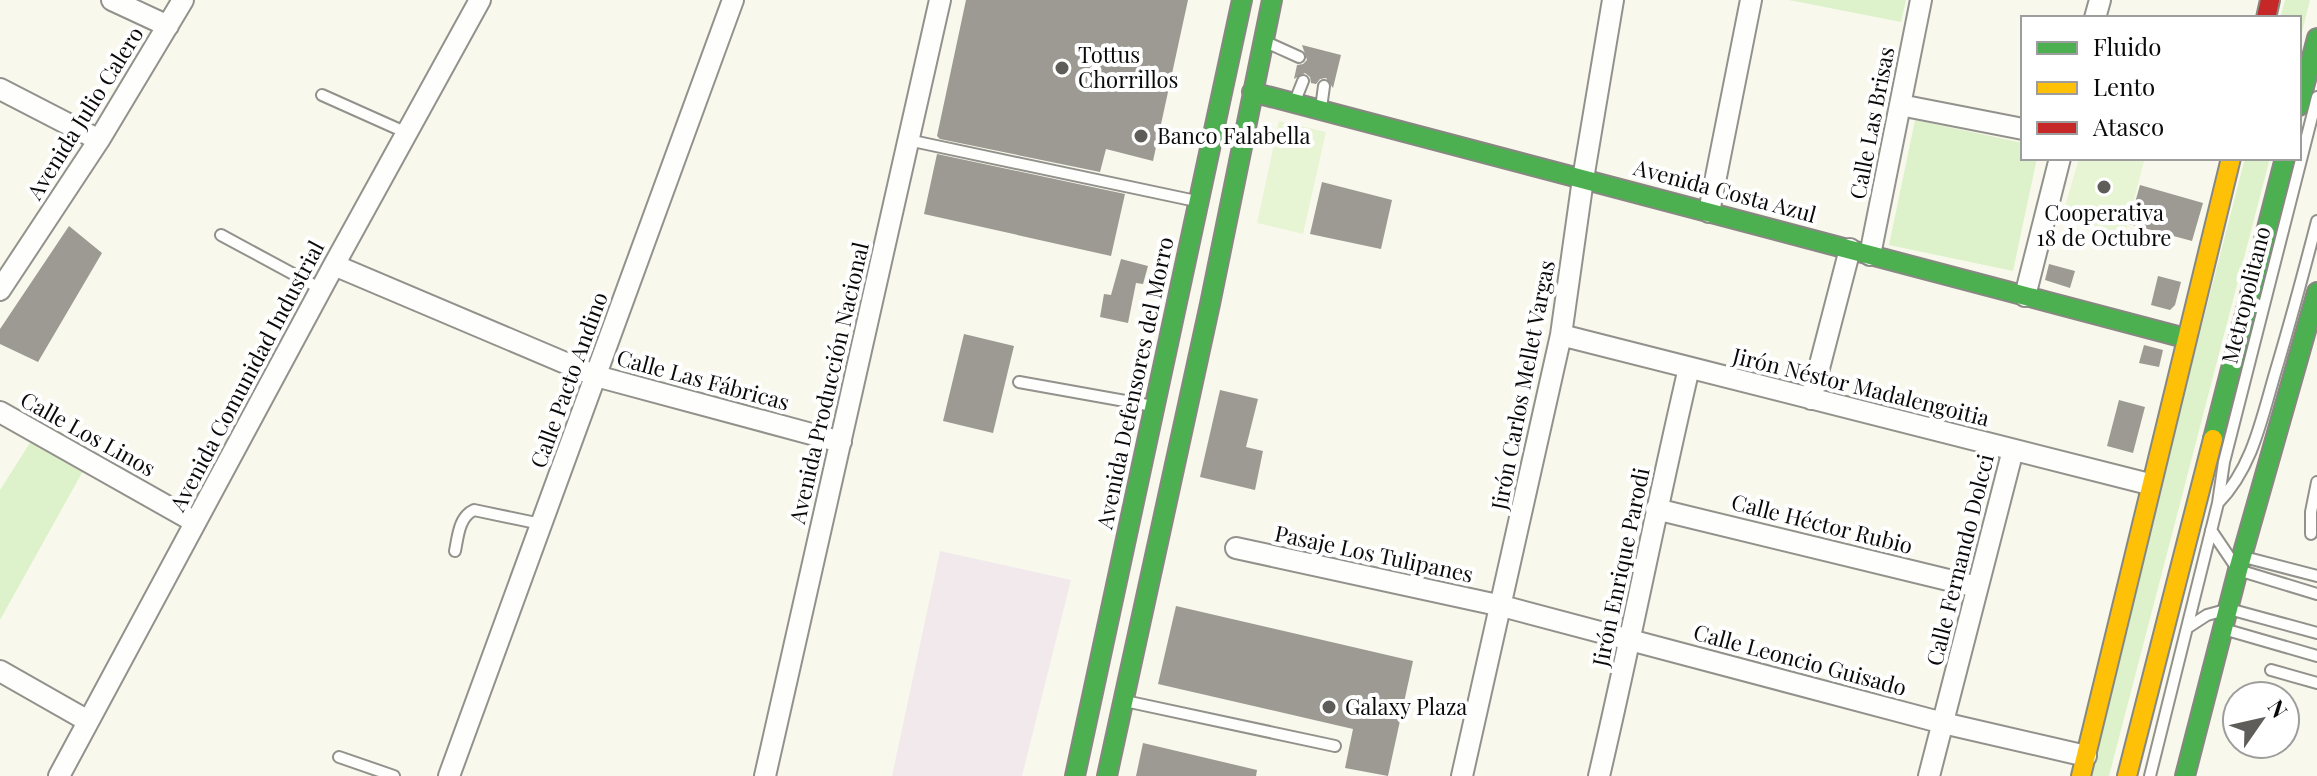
<svg xmlns="http://www.w3.org/2000/svg" width="2317" height="776" viewBox="0 0 2317 776" font-family="'Playfair Display',serif">
  <style>
    .industrial { fill: #f1e9eb }
    .green { fill: #ddf2ca }
    .pitch { fill: #e8f5d4 }
    .building { fill: #9c9a93 }
    .lines { fill: none; stroke-linecap: round; stroke-linejoin: round }
    .lane-casing { stroke: #92918c; stroke-width: 14 }
    .street-casing { stroke: #92918c; stroke-width: 24 }
    .fast-casing { stroke: #888883; stroke-width: 22 }
    .slow-casing { stroke: #888883; stroke-width: 22 }
    .jam-casing { stroke: #888883; stroke-width: 22 }
    .lane { stroke: #fefefc; stroke-width: 10 }
    .street { stroke: #fefefc; stroke-width: 20 }
    .fast { stroke: #4caf50; stroke-width: 18 }
    .slow { stroke: #ffc107; stroke-width: 18 }
    .jam { stroke: #c62828; stroke-width: 18 }
    .poi-dot { fill: #5e5d59; stroke: #fff; stroke-width: 3 }
    .labels { text-anchor: middle; stroke-width: 8; stroke-linejoin: round; paint-order: stroke }
    .poi-label { font-size: 22px; fill: #0a0a0a; stroke: #fff; text-anchor: start }
    .street-label { font-size: 22px; fill: #0a0a0a; stroke: #fff }
  </style>
  <rect width="100%" height="100%" fill="#f9f8ed"/>
  <!-- industrial -->
  <path class="industrial" d="M940 551 1071 580 1022 776H892Z"/>
  <!-- green -->
  <path class="green" d="M1789 0H1906L1901 22Z
    M2285 0H2310L2299 44V18H2280Z
    M1915 120 2023 143V158H2037L2013 271 1889 245Z
    M2245 158H2270L2109 776H2086Z
    M33 438 83 471 0 620V490Z"/>
  <!-- pitch -->
  <path class="pitch" d="M1279 121 1326 132 1303 234 1257 223Z
    M2079 158H2145L2125 234 2062 217Z"/>
  <!-- building -->
  <path class="building" d="M966 0H1188L1153 161 1106 149 1100 172 940 139 937 136Z
    M1302 45 1341 55 1333 88 1326 78 1320 79 1316 84 1311 83 1310 77 1305 73 1294 79 1297 65 1303 64 1307 60Z
    M937 154 1125 194 1111 256 924 214Z
    M1322 182 1392 200 1381 249 1310 234Z
    M2140 185 2203 203 2192 241 2129 224Z
    M69 226 102 253 38 362 0 344V329Z
    M1121 259 1148 266 1143 284 1136 283 1128 323 1100 317 1104 294 1111 295Z
    M2049 264 2075 271 2070 288 2045 280Z
    M2158 276 2181 282 2175 305 2170 310 2151 305Z
    M964 334 1014 346 993 433 943 421Z
    M2144 345 2163 350 2159 367 2139 363Z
    M1220 390 1258 399 1246 447 1263 451 1255 490 1200 477Z
    M2119 400 2145 407 2133 453 2107 446Z
    M1176 606 1413 661 1388 776 1345 768 1353 729 1158 684Z
    M1143 743 1257 770 1256 776H1136Z"/>
  <g class="lines">
    <!-- lane casing -->
    <g class="lane-casing">
      <path id="lane" d="M1268 43 1299 57
        M322 95 407 133
        M1295 101 1303 81
        M1321 108 1324 86
        M908 140 1196 201
        M221 235 321 289
        M1019 382 1153 406
        M2218 503C2253 467 2262 417 2276 370 2291 320 2304 271 2317 221
        M2211 530 2238 570 2317 594
        M2311 534V512L2317 482
        M455 551C458 536 459 517 474 510L541 524
        M2244 557 2317 576
        M2187 628 2207 615 2229 609 2317 633
        M2227 630 2317 656
        M2271 670 2317 683
        M1125 701 1335 746
        M339 757 394 776
        M2150 776 2218 503 2224 462 2317 97"/>
    </g>
    <!-- street casing -->
    <g class="street-casing">
      <path id="street" d="M112 0 168 26
        M2095 18 2100 0
        M0 89 99 140
        M1900 105 2023 129
        M1709 212 1751 0
        M1870 255 1921 0
        M334 265 596 376 841 442
        M0 290 99 140 183 0
        M2025 296 2060 158
        M1561 335 2149 484
        M1811 399 1850 249
        M0 412 195 522
        M1656 509 1977 587
        M1236 548 1502 606 1943 723 2086 756
        M0 671 88 721
        M59 776 334 265 480 0
        M449 776 733 0
        M765 776 940 0
        M1462 776 1561 335 1583 179 1613 0
        M1599 776C1631 640 1657 504 1689 368
        M1929 776 2013 450"/>
    </g>
    <!-- fast casing -->
    <g class="fast-casing">
      <path id="fast" d="M1252 92 2185 338
        M2299 106 2317 38
        M2213 439 2285 158
        M1075 776 1242 0
        M1107 776 1210 304 1272 0
        M2185 776 2238 570 2317 292"/>
    </g>
    <!-- slow casing -->
    <g class="slow-casing">
      <path id="slow" d="M2081 776 2231 158
        M2127 776 2213 439"/>
    </g>
    <!-- jam casing -->
    <g class="jam-casing">
      <path id="jam" d="M2266 18 2270 0"/>
    </g>
    <!-- lane -->
    <use href="#lane" class="lane"/>
    <!-- street -->
    <use href="#street" class="street"/>
    <!-- fast -->
    <use href="#fast" class="fast"/>
    <!-- slow -->
    <use href="#slow" class="slow"/>
    <!-- jam -->
    <use href="#jam" class="jam"/>
  </g>
  <!-- markers -->
  <g class="poi-dot">
    <circle cx="1062" cy="68" r="8"/>
    <circle cx="1141" cy="136" r="8"/>
    <circle cx="2104" cy="187" r="8"/>
    <circle cx="1329" cy="707" r="8"/>
  </g>
  <g class="labels">
    <!-- poi labels -->
    <g class="poi-label">
      <text x="1078" y="63">Tottus<tspan x="1078" dy="25">Chorrillos</tspan></text>
      <text x="1157" y="144">Banco Falabella</text>
      <text x="2104" y="221" text-anchor="middle">Cooperativa<tspan x="2104" dy="25">18 de Octubre</tspan></text>
      <text x="1345" y="715">Galaxy Plaza</text>
    </g>
    <!-- street labels -->
    <g class="street-label">
      <text transform="translate(85 113) rotate(-58)" y="8">Avenida Julio Calero</text>
      <text transform="translate(1872 123) rotate(-79)" y="8">Calle Las Brisas</text>
      <text transform="translate(1725 191) rotate(15)" y="8">Avenida Costa Azul</text>
      <text transform="translate(2246 295) rotate(-76)" y="8">Metropolitano</text>
      <text transform="translate(247 376) rotate(-62)" y="8">Avenida Comunidad Industrial</text>
      <text transform="translate(569 380) rotate(-70)" y="8">Calle Pacto Andino</text>
      <text transform="translate(703 380) rotate(15)" y="8">Calle Las Fábricas</text>
      <text transform="translate(829 383) rotate(-77)" y="8">Avenida Producción Nacional</text>
      <text transform="translate(1135 383) rotate(-78)" y="8">Avenida Defensores del Morro</text>
      <text transform="translate(1523 385) rotate(-79)" y="8">Jirón Carlos Mellet Vargas</text>
      <text transform="translate(1861 387) rotate(14)" y="8">Jirón Néstor Madalengoitia</text>
      <text transform="translate(88 434) rotate(29)" y="8">Calle Los Linos</text>
      <text transform="translate(1822 524) rotate(14)" y="8">Calle Héctor Rubio</text>
      <text transform="translate(1374 554) rotate(12)" y="8">Pasaje Los Tulipanes</text>
      <text transform="translate(1960 560) rotate(-76)" y="8">Calle Fernando Dolcci</text>
      <text transform="translate(1621 567) rotate(-78)" y="8">Jirón Enrique Parodi</text>
      <text transform="translate(1800 660) rotate(15)" y="8">Calle Leoncio Guisado</text>
    </g>
  </g>
  <!-- legend -->
  <rect x="2021" y="16" width="280" height="144" fill="#ffffff" stroke="#9d9d9d" stroke-width="2"/>
  <rect x="2037" y="42" width="40" height="12" fill="#4caf50" stroke="#9d9d9d" stroke-width="2"/>
  <text x="2093" y="56" font-size="24" fill="#0a0a0a">Fluido</text>
  <rect x="2037" y="82" width="40" height="12" fill="#ffc107" stroke="#9d9d9d" stroke-width="2"/>
  <text x="2093" y="96" font-size="24" fill="#0a0a0a">Lento</text>
  <rect x="2037" y="122" width="40" height="12" fill="#c62828" stroke="#9d9d9d" stroke-width="2"/>
  <text x="2093" y="136" font-size="24" fill="#0a0a0a">Atasco</text>
  <!-- north arrow -->
  <g transform="translate(2261 720) rotate(56)"><circle r="38" fill="#ffffff" stroke="#9d9d9d" stroke-width="2"/>
  <path d="M0-6L14 30L0 20L-14 30Z" fill="#5e5d59"/>
  <text y="-12" font-size="22" font-weight="bold" text-anchor="middle" fill="#0a0a0a">N</text>
  </g>
</svg>
